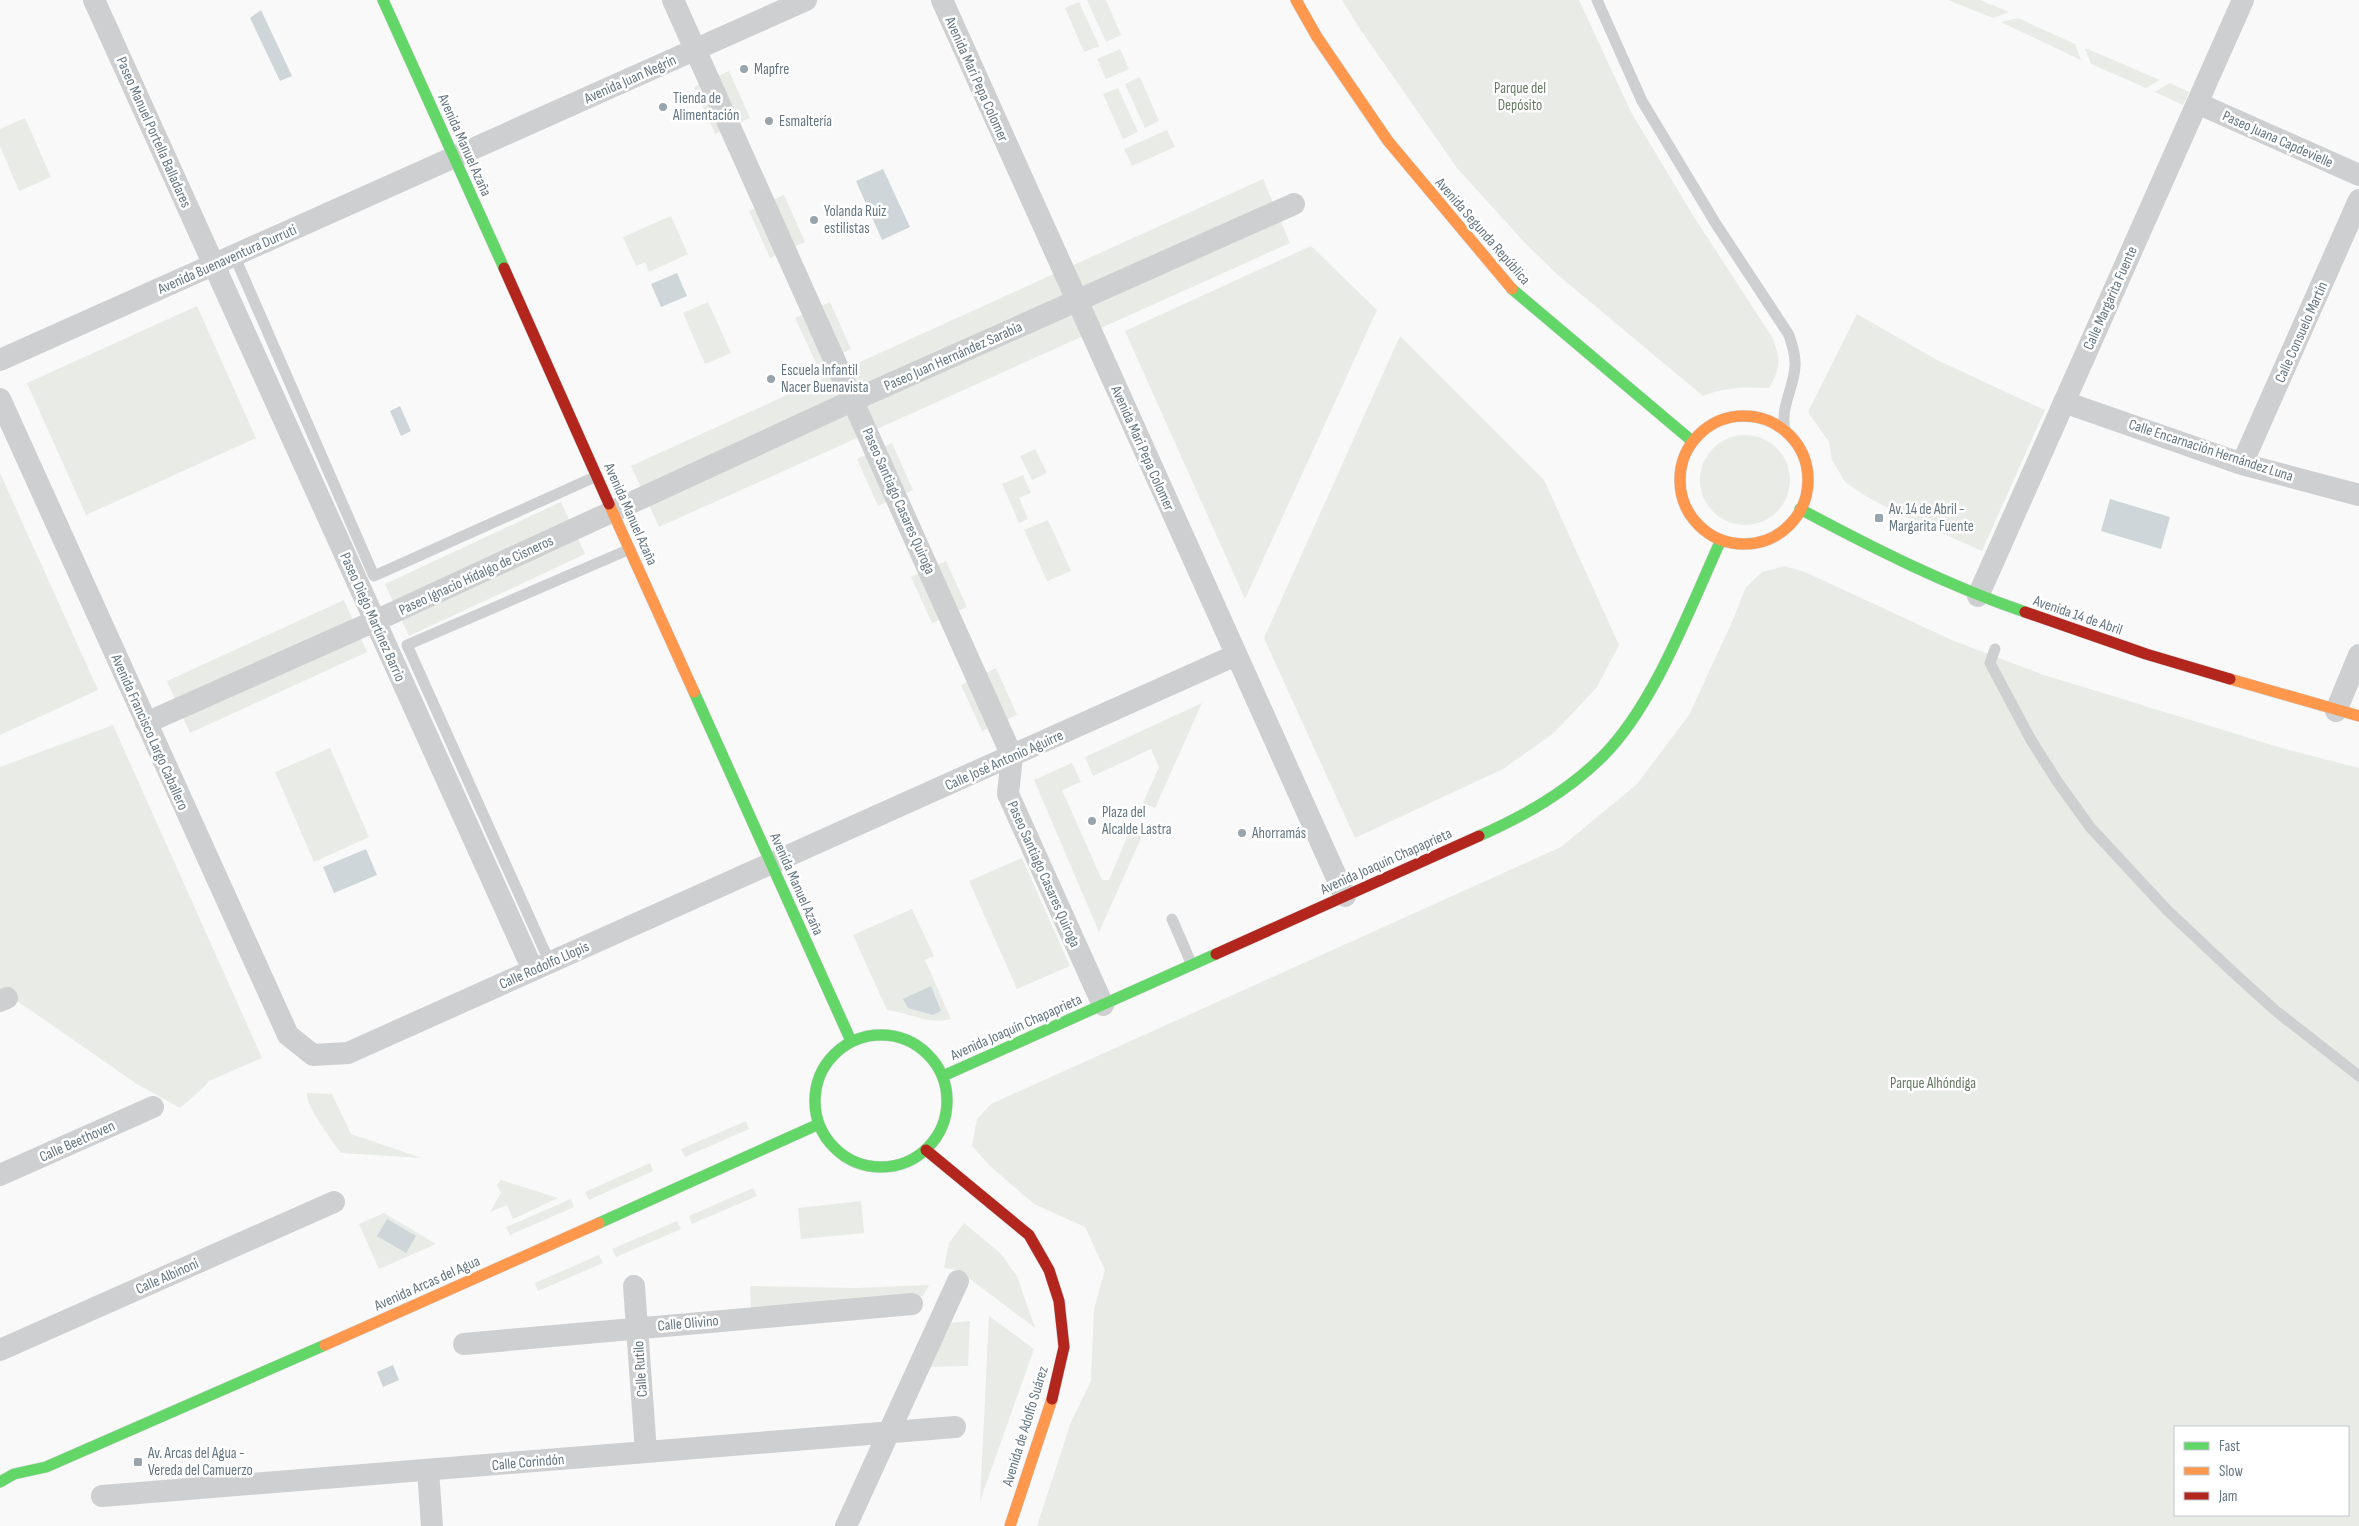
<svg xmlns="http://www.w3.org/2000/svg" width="2359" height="1526" viewBox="0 0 2359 1526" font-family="'Sofia Sans Condensed',sans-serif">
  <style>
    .green { fill: #e8ebe6; fill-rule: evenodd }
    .water { fill: #ced6d9 }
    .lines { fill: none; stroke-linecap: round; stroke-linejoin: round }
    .fast-casing { stroke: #d5d6d7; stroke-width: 12 }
    .slow-casing { stroke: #d5d6d7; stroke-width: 12 }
    .jam-casing { stroke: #d5d6d7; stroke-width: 12 }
    .lane { stroke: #cecfd0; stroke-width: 11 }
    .street { stroke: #cecfd0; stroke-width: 22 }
    .fast { stroke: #63d668; stroke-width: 11 }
    .slow { stroke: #ff974d; stroke-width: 11 }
    .jam { stroke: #b3261e; stroke-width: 11 }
    .poi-dot { fill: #99a4ac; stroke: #fff; stroke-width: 2 }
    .labels { text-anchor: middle; stroke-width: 5; stroke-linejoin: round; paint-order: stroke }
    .poi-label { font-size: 15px; fill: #657683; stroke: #fff; text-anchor: start }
    .street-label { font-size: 15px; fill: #657683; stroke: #fff }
    .park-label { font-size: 15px; fill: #687a64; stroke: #fff }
  </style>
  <rect width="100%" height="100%" fill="#f9f9f9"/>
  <!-- green -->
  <path class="green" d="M1087 0H1106L1121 35 1106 42Z
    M1342 0H1579L1631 112 1694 217 1772 337C1781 360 1781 367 1769 388 1745 387 1725 387 1703 396L1558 275 1526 244 1457 168 1360 29Z
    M1948 0H1980L2009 12 1993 18Z
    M1079 2 1099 46 1084 52 1065 8Z
    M2018 18 2075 44 2081 60 2001 22Z
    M2085 48 2160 80 2146 88 2091 64Z
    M1120 49 1129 69 1106 79 1097 59Z
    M729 71 750 118 715 134 694 87Z
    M1140 77 1159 121 1145 128 1125 84Z
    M2170 83 2189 92 2183 105 2155 92Z
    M1118 88 1138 132 1123 139 1103 94Z
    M25 118 51 177 19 191 0 146V129Z
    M1167 130 1175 147 1132 166 1124 149Z
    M1263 179 1290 243 659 527 631 466Z
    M784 195 805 242 770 258 749 211Z
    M671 216 688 254 649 272 645 262 636 266 623 237Z
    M1311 246 1377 310 1245 599 1125 331Z
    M708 302 731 353 705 364 683 313Z
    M830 302 851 349 817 365 795 318Z
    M197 306 256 438 86 515 27 383Z
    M1857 314 1937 360 2045 410 1982 551 1897 513 1864 495 1845 482 1832 460 1829 442 1808 412Z
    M1400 336 1544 480 1619 645 1597 687 1554 733 1503 769 1355 838 1264 638Z
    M1700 480a45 45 0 1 1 90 0a45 45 0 1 1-90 0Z
    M892 443 913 490 878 506 857 459Z
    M1035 449 1047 473 1032 480 1020 456Z
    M0 473 98 690 0 735Z
    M1023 475 1031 493 1019 498 1028 519 1019 523 1002 484Z
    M561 502 585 554 409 636 385 584Z
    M1048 520 1071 571 1047 581 1024 530Z
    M946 561 967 607 932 623 911 577Z
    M1785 566 1805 572 1954 641 2041 674 2285 749 2359 768V1526H1037L1071 1422 1091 1381 1094 1309 1105 1270 1085 1227 1034 1204 990 1166 972 1146 977 1119 991 1104 1561 847 1637 784 1689 715 1732 622 1746 587 1762 572ZM2175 1427H2348V1515H2175Z
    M344 600 367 652 190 733 167 681Z
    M996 668 1017 715 982 731 961 685Z
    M1202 703 1155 808 1143 803 1159 767 1151 749 1093 776 1085 757Z
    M113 725 262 1058 209 1081 203 1088 180 1108 137 1084 0 989V767Z
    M330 748 369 837 314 862 275 772Z
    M1072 763 1081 782 1062 790 1102 880H1109L1130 830 1143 834 1099 932 1034 780Z
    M1022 858 1070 966 1017 989 969 881Z
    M912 909 934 956 925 960 951 1019C928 1025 910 1013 887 1010L853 935Z
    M307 1093 332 1094 351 1134 422 1158 341 1153C333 1141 305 1106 307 1093Z
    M746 1121 749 1129 685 1157 681 1149Z
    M650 1163 653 1171 589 1200 585 1192Z
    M501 1180 558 1198 513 1219 507 1205 490 1212 501 1193 497 1185Z
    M753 1188 757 1196 692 1224 689 1216Z
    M571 1199 574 1207 510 1235 506 1227Z
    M861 1201 864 1233 801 1239 798 1208Z
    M384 1213 436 1244 379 1269 359 1224Z
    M677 1221 681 1229 616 1257 612 1249Z
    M964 1223 1000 1253 1017 1276 1035 1328 958 1270 944 1268 949 1243Z
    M599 1255 603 1263 538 1291 535 1283Z
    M929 1285 923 1296 751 1312 750 1286 857 1288Z
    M989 1316 1034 1349 980 1501Z
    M970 1321 968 1366 928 1367 948 1323Z"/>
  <!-- water -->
  <path class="water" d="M261 10 292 76 280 81 250 18Z
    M883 169 910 227 882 240 856 181Z
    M677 273 687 296 661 307 651 284Z
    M400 406 411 431 401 436 390 411Z
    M2110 499 2170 517 2161 549 2101 531Z
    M366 849 377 875 334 893 323 867Z
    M931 986 941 1011 933 1015 908 1008 903 999Z
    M387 1219 416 1236 406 1253 377 1236Z
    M393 1365 399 1380 383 1387 377 1372Z"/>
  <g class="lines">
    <!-- fast casing -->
    <g class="fast-casing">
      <path id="fast" d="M383 0 504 268
        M1512 289 1692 441
        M1800 509C1873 548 1946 585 2025 612
        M694 692 851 1041
        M1479 836C1524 816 1567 792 1603 756 1655 704 1690 607 1721 540
        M815 1101a66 66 0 1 1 132 0a66 66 0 1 1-132 0Z
        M943 1076 1216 954
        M599 1223 819 1124
        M0 1482 14 1474 46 1467 325 1345"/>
    </g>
    <!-- slow casing -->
    <g class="slow-casing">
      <path id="slow" d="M1296 0 1317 37 1388 141 1512 289
        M1680 480a64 64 0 1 1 128 0a64 64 0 1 1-128 0Z
        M609 504 694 692
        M2230 679 2359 716
        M325 1345 599 1223
        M1010 1526 1052 1399"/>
    </g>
    <!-- jam casing -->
    <g class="jam-casing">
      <path id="jam" d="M504 268 609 504
        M2025 612 2146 654 2230 679
        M1216 954 1479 836
        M926 1150 1029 1235 1049 1270 1059 1301 1064 1347 1052 1399"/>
    </g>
    <!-- lane -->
    <path class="lane" d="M1597 0 1642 101 1716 224 1789 335C1792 345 1796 355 1795 366 1794 388 1780 407 1785 430
      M234 255 374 576 597 476
      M1995 649 1990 663 2031 740 2057 781 2090 827 2167 910 2235 974 2276 1011 2359 1076
      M1172 919 1192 965
      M550 963 407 645 630 549"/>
    <!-- street -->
    <path class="street" d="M94 0 533 970
      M673 0 1012 756 1008 794 1103 1005
      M942 0 1345 896
      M2197 103 2359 175
      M0 360 806 0
      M0 399 288 1035 313 1055 348 1053 1236 655
      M2064 402 2242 464 2359 495
      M2242 464 2359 200
      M1978 596 2243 0
      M2336 711 2359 655
      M146 723 375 621 854 400 1294 204
      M0 1001 7 998
      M0 1175 153 1107
      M634 1286 646 1452
      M464 1344 912 1304
      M0 1350 334 1202
      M428 1470 432 1526
      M102 1496 955 1427
      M846 1526 958 1281"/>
    <!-- fast -->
    <use href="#fast" class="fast"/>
    <!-- slow -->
    <use href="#slow" class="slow"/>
    <!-- jam -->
    <use href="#jam" class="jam"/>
  </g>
  <!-- markers -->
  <g class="poi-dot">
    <circle cx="744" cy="69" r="5"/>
    <circle cx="663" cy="107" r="5"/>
    <circle cx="769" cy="121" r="5"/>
    <circle cx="814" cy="220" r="5"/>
    <circle cx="771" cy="379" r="5"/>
    <rect x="1874" y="513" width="10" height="10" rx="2.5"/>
    <circle cx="1092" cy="821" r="5"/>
    <circle cx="1242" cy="833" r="5"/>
    <rect x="133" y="1457" width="10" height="10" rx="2.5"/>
  </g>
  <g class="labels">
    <!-- poi labels -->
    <g class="poi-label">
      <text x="754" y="74">Mapfre</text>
      <text x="673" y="103">Tienda de<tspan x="673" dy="17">Alimentación</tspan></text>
      <text x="779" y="126">Esmaltería</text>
      <text x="824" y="216">Yolanda Ruiz<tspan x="824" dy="17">estilistas</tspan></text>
      <text x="781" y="375">Escuela Infantil<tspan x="781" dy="17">Nacer Buenavista</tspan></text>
      <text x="1889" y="514">Av. 14 de Abril -<tspan x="1889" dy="17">Margarita Fuente</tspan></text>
      <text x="1102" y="817">Plaza del<tspan x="1102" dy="17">Alcalde Lastra</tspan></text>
      <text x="1252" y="838">Ahorramás</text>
      <text x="148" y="1458">Av. Arcas del Agua -<tspan x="148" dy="17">Vereda del Camuerzo</tspan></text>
    </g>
    <!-- street labels -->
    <g class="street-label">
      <text transform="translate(630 79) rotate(-24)" y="5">Avenida Juan Negrín</text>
      <text transform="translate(977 79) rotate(66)" y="5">Avenida Mari Pepa Colomer</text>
      <text transform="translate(154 132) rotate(66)" y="5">Paseo Manuel Portella Balladares</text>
      <text transform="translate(2278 139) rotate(24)" y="5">Paseo Juana Capdevielle</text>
      <text transform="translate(465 145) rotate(66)" y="5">Avenida Manuel Azaña</text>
      <text transform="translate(1483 231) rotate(49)" y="5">Avenida Segunda República</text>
      <text transform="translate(227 259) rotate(-24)" y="5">Avenida Buenaventura Durruti</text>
      <text transform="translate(2110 298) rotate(-66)" y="5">Calle Margarita Fuente</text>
      <text transform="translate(2301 332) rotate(-66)" y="5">Calle Consuelo Martín</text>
      <text transform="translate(953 356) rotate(-24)" y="5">Paseo Juan Hernández Sarabia</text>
      <text transform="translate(1143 448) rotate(66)" y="5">Avenida Mari Pepa Colomer</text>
      <text transform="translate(2211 450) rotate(18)" y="5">Calle Encarnación Hernández Luna</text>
      <text transform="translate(899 501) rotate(66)" y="5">Paseo Santiago Casares Quiroga</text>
      <text transform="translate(631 514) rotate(66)" y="5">Avenida Manuel Azaña</text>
      <text transform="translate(476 575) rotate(-25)" y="5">Paseo Ignacio Hidalgo de Cisneros</text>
      <text transform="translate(2078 615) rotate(19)" y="5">Avenida 14 de Abril</text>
      <text transform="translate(373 617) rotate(66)" y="5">Paseo Diego Martínez Barrio</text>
      <text transform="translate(150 732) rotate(66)" y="5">Avenida Francisco Largo Caballero</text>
      <text transform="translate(1004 760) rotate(-24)" y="5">Calle José Antonio Aguirre</text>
      <text transform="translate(1386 861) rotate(-24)" y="5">Avenida Joaquín Chapaprieta</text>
      <text transform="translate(1044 874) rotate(66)" y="5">Paseo Santiago Casares Quiroga</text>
      <text transform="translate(797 884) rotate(66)" y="5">Avenida Manuel Azaña</text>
      <text transform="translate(544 965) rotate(-24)" y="5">Calle Rodolfo Llopis</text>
      <text transform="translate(1016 1027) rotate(-24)" y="5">Avenida Joaquín Chapaprieta</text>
      <text transform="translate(77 1141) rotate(-24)" y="5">Calle Beethoven</text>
      <text transform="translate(167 1276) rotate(-24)" y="5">Calle Albinoni</text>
      <text transform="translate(427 1283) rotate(-24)" y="5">Avenida Arcas del Agua</text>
      <text transform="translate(688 1323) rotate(-5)" y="5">Calle Olivino</text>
      <text transform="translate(640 1369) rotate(-94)" y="5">Calle Rutilo</text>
      <text transform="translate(1025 1426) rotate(-73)" y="5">Avenida de Adolfo Suárez</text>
      <text transform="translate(528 1462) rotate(-5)" y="5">Calle Corindón</text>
    </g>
    <!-- park labels -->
    <g class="park-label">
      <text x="1520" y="93">Parque del<tspan x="1520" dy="17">Depósito</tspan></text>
      <text x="1933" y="1088">Parque Alhóndiga</text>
    </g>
  </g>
  <!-- legend -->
  <rect x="2174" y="1426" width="175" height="90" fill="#ffffff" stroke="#c1c8cd"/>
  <rect x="2184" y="1442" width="25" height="8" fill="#63d668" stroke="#c1c8cd"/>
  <text x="2219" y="1451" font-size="15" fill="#657683">Fast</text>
  <rect x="2184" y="1467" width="25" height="8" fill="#ff974d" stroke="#c1c8cd"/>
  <text x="2219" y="1476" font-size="15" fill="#657683">Slow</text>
  <rect x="2184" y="1492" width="25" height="8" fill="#b3261e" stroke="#c1c8cd"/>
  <text x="2219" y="1501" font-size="15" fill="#657683">Jam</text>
</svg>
